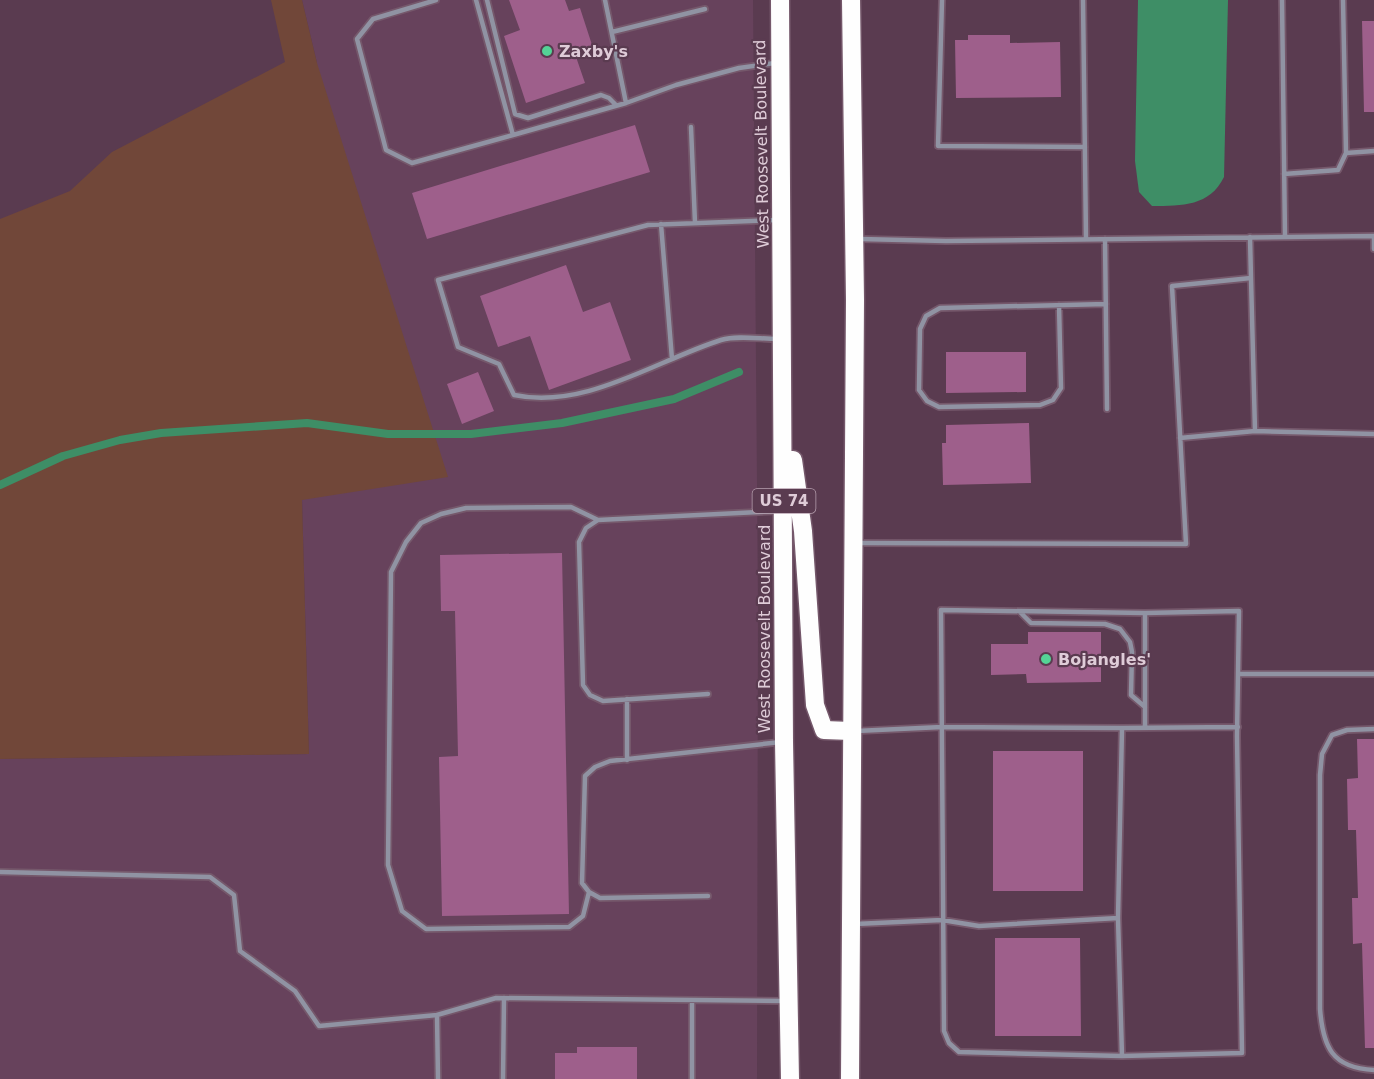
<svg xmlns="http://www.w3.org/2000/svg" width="1374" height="1079" viewBox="0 0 1374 1079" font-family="'DejaVu Sans',sans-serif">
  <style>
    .built { fill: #67425c }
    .green { fill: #714739 }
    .water { fill: #3e8e66 }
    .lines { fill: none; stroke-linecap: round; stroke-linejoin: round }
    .stream { stroke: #3e8e66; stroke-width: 8 }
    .building { fill: #9e5f8b }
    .lane-casing { stroke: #75586b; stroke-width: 8 }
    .highway-casing { stroke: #75586b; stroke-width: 21 }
    .lane { stroke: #9093a3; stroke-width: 4.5 }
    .highway { stroke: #fefefe; stroke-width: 18 }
    .poi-dot { fill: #54d396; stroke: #5a3b50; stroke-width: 2 }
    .labels { text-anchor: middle; stroke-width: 4.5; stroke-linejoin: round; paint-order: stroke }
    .shield { fill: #5a3b50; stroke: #b7a0af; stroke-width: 1.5 }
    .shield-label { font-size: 15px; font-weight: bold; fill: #dfccd8 }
    .poi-label { font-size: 16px; font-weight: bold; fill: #dfccd8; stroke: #5a3b50; text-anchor: start }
    .street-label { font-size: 16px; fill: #dfccd8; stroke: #5a3b50 }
  </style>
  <rect width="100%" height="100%" fill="#5a3b50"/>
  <!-- built -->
  <path class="built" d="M302 0H753L758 605 757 1079H0V759L309 754 302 499 317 63Z"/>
  <!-- green -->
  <path class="green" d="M271 0H302L317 63 448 477 302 500 309 754 0 759V219L70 191 112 152 285 62Z"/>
  <!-- water -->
  <path class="water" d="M1138 0H1228L1224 177C1210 206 1182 206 1152 206L1139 192 1135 161Z"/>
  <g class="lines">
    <!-- stream -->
    <path class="stream" d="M0 485 63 456 120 440 161 433 307 423 388 434H471L562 423 674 399 739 372"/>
  </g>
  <!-- building -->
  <path class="building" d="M509 0H565L569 11 580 8 593 48 575 54 585 83 526 103 504 36 520 30Z
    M1362 21H1374V112H1364Z
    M968 35H1010V43L1060 42 1061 97 956 98 955 40H968Z
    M635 125 650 172 427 239 412 193Z
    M566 265 583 312 610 302 631 360 549 390 530 336 498 347 480 296Z
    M946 352H1026V392L946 393Z
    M478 372 494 411 462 424 447 384Z
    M1029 423 1031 483 943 485 942 443H946V425Z
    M562 553 569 914 442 916 439 757 458 756 455 611H441L440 555Z
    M1028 632H1101V682L1027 683 1026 674 991 675V644H1028Z
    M1357 739H1374V1048H1365L1362 943 1353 944 1352 898H1358L1356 830H1348L1347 779 1358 778Z
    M993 751H1083V891H993Z
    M995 938H1080L1081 1036H995Z
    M577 1047H637V1079H555V1053H577Z"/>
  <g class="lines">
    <!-- lane casing -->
    <g class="lane-casing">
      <path id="lane" d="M436 0 373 19 357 39 386 150 412 163 513 135
        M476 0 513 135 626 103 676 85 739 68 775 63
        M487 0 515 114 528 118 601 95 609 98 616 105
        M605 0 626 103
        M942 0 938 146 1085 147
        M1083 0 1086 239
        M1282 0 1285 237
        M1343 0 1346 153 1374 151
        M612 32 705 9
        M691 127 695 223
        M1284 174 1338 170 1346 153
        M776 220 648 225 438 280 458 347 499 364 514 395C585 410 655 361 721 340 737 335 760 339 777 339
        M661 224 672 359
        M860 239 946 241 1374 236V249
        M1105 239 1107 409
        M1251 278 1255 431
        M1059 305 1061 388 1053 400 1040 405 939 407 927 401 919 390 920 329 926 316 940 308 1106 304
        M1180 438 1255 431 1374 434
        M858 543 1186 544 1172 286 1251 278 1250 237
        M1020 612 1031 623 1105 624 1120 629 1130 642 1132 652 1131 695 1145 707
        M1238 674H1374
        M708 694 603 701 590 695 583 685 579 542 586 528 598 520 778 511
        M1122 728 1238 727
        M1145 728V613
        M1374 729 1347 730 1332 735 1322 754 1320 775V1009C1323 1047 1332 1068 1374 1070
        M856 731 942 727 1122 728 1118 918
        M627 760V699
        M0 872 210 877 234 895 240 951 295 991 319 1026 437 1015 438 1079
        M589 892 583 916 569 927 426 929 402 911 388 865 391 572 406 542 421 523 441 514 466 508 571 507 598 520
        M708 896 600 898 589 892 582 883 585 776 595 767 610 761 781 742
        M855 924 942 920 979 926 1118 918 1122 1056 1242 1053 1237 736 1239 611 1145 613 941 610 944 1031 949 1043 959 1052 1122 1056
        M437 1015 496 998 786 1001
        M503 1079 504 998
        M692 1079V1000"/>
    </g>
    <!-- highway casing -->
    <g class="highway-casing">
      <path id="highway" d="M780 0 784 742 790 1079
        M793 460 803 531 815 705 824 730 851 731
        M850 1079 855 300 851 0"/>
    </g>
    <!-- lane -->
    <use href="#lane" class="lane"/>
    <!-- highway -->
    <use href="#highway" class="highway"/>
  </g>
  <!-- markers -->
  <g class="poi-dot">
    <circle cx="547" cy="51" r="6"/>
    <circle cx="1046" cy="659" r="6"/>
  </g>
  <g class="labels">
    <!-- shield labels -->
    <rect class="shield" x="752.5" y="489" width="63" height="24" rx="4.5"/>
    <g class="shield-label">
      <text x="784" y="506">US 74</text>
    </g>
    <!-- poi labels -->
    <g class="poi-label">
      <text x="559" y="57">Zaxby's</text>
      <text x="1058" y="665">Bojangles'</text>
    </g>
    <!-- street labels -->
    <g class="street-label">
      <text transform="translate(761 144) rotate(-91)" y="6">West Roosevelt Boulevard</text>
      <text transform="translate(764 629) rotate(-90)" y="6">West Roosevelt Boulevard</text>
    </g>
  </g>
</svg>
